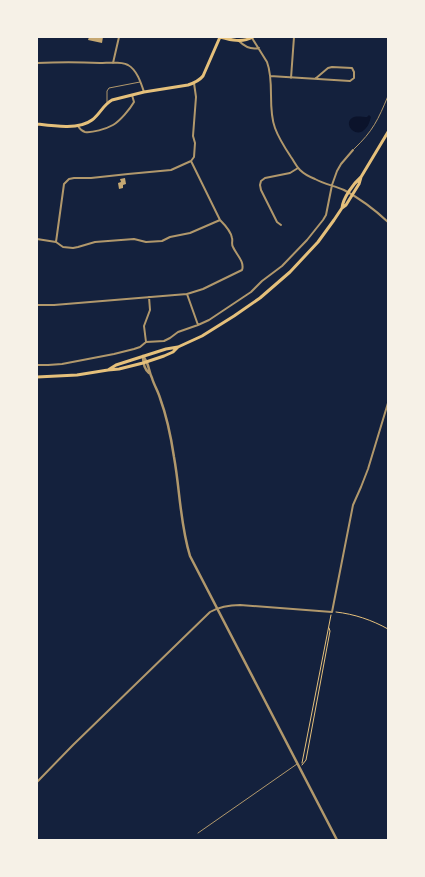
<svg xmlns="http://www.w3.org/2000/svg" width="425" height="877" viewBox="0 0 425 877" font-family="'Fira Sans Condensed',sans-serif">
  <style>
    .water { fill: #0b132b }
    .building { fill: #c6a872 }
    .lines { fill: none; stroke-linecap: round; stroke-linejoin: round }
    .path { stroke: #e5c07b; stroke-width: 1 }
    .service { stroke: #b1986c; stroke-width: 1 }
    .minor { stroke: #b1986c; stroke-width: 2 }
    .tertiary { stroke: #b1986c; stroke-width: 2.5 }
    .secondary { stroke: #e5c07b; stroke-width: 3 }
  </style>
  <rect width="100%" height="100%" fill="#14213d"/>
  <!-- water -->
  <path class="water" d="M369 115 371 117C370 120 369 125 366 128 356 141 341 122 354 117 358 116 363 117 367 117Z"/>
  <!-- building -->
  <path class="building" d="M89 37H103L102 43 88 40Z
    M125 178 126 184 123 185V188L119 189 118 183 121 182 120 179Z"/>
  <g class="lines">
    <!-- path -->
    <path class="path" d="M336 612C354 614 372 620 388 629
      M302 763 331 615
      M302 765 306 760 330 631 329 628"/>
    <!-- service -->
    <path class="service" d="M107 102V91L109 88 140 82
      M354 149C373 131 378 120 388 96
      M198 833 297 764"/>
    <!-- minor -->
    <path class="minor" d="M252 38 267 62C275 83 267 107 275 128 279 139 285 148 291 157 294 161 296 166 300 170 304 174 310 177 315 179 324 184 335 186 344 190 361 199 374 209 388 222
      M239 41C244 46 251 50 259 48
      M37 63C58 62 79 62 100 63 108 63 120 61 128 65 137 70 141 83 144 92
      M113 63 119 37
      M270 76 350 81 354 78V72L352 68 332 67 328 68 315 79
      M291 78 294 37
      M78 126C80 129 81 131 85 132 92 133 106 129 113 125 120 121 130 109 134 102L132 95
      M281 225 277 222 261 190 260 185 261 181 265 178 290 173 298 168
      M37 239 56 242 63 247 73 248 78 247 95 242 134 239 146 242 162 241 170 237 190 233 220 220
      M56 242 64 184 69 179 74 178H91L128 174 171 170 191 161
      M187 294 198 325
      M37 305H54L187 294 203 289 242 270C245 262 236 254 233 247 231 244 233 241 232 238 231 231 225 225 220 220L191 161 194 157 195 143 193 136 196 97 194 83
      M146 342 164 341 170 338 178 332 198 325 209 320 251 292 262 281 282 266 307 240 323 220 326 215 332 185 337 171 341 164 353 150
      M37 365H48L62 364 114 354 134 349 140 347 146 342 144 326 150 310 149 297
      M37 782 73 745 210 612C219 607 229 605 240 605L332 612 353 505 361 487 368 469 388 403"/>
    <!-- tertiary -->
    <path class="tertiary" d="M143 356C150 365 148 370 152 378 154 385 158 391 160 398 167 417 171 437 174 457 180 490 180 524 190 556L337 840
      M143 356C143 363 144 369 149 373"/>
    <!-- secondary -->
    <path class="secondary" d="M220 37C231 40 242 43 253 37
      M37 124C53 126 79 130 92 120 100 114 103 105 112 100L144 92 188 85C194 83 199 81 203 76L220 37
      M342 208C343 198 353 184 361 177
      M108 370 116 365 166 349 178 347 202 336 234 316 260 298 290 272 318 242 334 220 342 208 346 205 359 184 361 177 388 132
      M37 377 77 375 108 370 119 369 143 363 164 356 173 352 178 347"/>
  </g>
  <!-- border -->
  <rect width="425" height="877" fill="none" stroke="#f6f1e7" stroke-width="76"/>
</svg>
